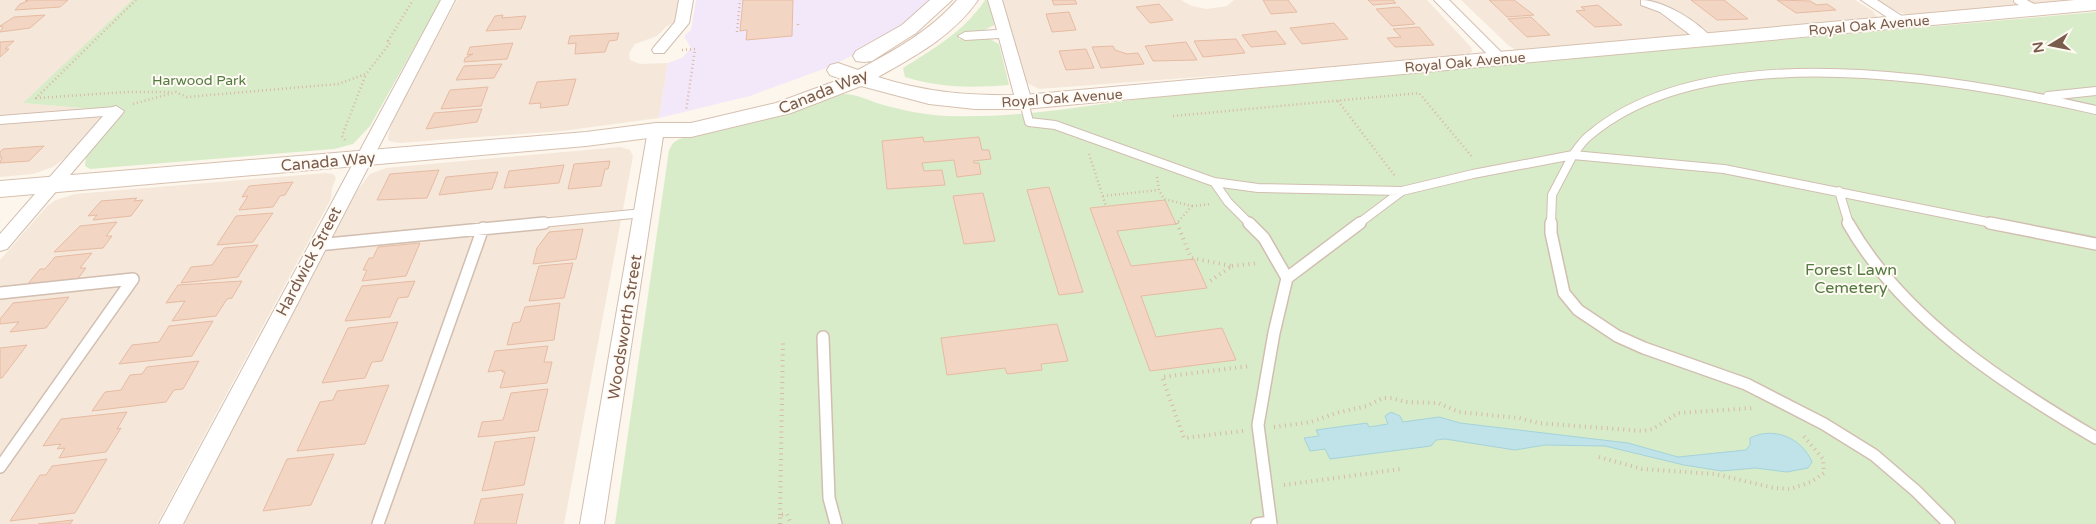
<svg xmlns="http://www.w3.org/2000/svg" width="2096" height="524" viewBox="0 0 2096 524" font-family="'Varela Round',sans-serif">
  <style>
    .residential { fill: #f5e8da }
    .education { fill: #f3e8fa }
    .green { fill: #d8ecc9 }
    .water { fill: #bfe3e8; stroke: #a5d3da }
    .building { fill: #f3d5c3; stroke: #e6bba3 }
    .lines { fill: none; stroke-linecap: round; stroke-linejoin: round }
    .lane-far1-casing { stroke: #d1beb0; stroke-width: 10 }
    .lane-casing { stroke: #d1beb0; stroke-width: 14 }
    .street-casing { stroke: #d1beb0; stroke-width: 2 }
    .secondary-casing { stroke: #d6c0b0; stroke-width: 2 }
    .path-far1 { stroke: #d9b8a5; stroke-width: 2.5; stroke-dasharray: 1 3; stroke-linecap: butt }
    .path { stroke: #d9b8a5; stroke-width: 4; stroke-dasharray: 1 4.5; stroke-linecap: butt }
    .lane-far1 { stroke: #fff; stroke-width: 8 }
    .lane { stroke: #fff; stroke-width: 11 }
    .street { fill: #fff; fill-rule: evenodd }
    .secondary { fill: #fff; fill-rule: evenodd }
    .labels { text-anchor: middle; stroke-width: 4; stroke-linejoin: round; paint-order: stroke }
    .far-street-label { font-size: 14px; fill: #7a5c4d; stroke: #fffaf3 }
    .far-park-label { font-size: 14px; fill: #537a41; stroke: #fffaf3 }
    .street-label { font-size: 16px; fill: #7a5c4d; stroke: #fffaf3 }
    .park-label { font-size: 16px; fill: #537a41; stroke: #fffaf3 }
  </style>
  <rect width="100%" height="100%" fill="#fdf6ec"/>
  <!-- residential -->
  <path class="residential" d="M0 0H132L24 103 116 111 106 112 66 157 53 167 33 174 0 177Z
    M457 0H681L676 21 666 27 657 36 635 44 629 53 630 60 640 64 668 63 659 118 562 131 400 143 389 141 388 137 392 121Z
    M999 0H1181L1192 6 1207 9 1227 6 1234 0H1427L1471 47 1472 51 1468 56 1463 57 1039 89 1027 83Z
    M1461 0H1855L1873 11 1878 18 1871 21 1516 50 1508 45Z
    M1876 0H2096V1L1912 16 1898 12Z
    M620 147 630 150 633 156 564 524H184L350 200 370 174 386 168Z
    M326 173 333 174 336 178 332 188 331 199 157 524H0V260L47 206 56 200 75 194Z"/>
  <!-- education -->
  <path class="education" d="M696 0H933L908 22 864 50 829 67 750 96 659 118 668 63 682 58 691 48 684 36 691 30Z"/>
  <!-- green -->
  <path class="green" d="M132 0H441L370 126 353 144 334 149 90 169 85 166 86 156 116 111 23 103Z
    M985 0H990L994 25 979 33 959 34V39L988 38 999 44 1009 85C972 88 940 88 905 77L903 68C932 50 966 30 985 0Z
    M2096 12V524H615L669 150 673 143 679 139 759 121 843 94C856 94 868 100 880 104 902 110 924 115 947 116 1029 119 1111 101 1192 92Z"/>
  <!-- water -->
  <path class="water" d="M1391 412 1400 416 1403 422 1439 417 1460 423 1628 443 1678 457 1746 450 1750 445V438C1774 426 1802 438 1812 462L1808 468 1787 472 1755 468 1722 471 1684 465 1605 446 1545 445 1515 450 1445 439 1436 440 1431 446 1330 459 1325 449 1310 451 1304 438 1319 436 1316 430 1367 423 1369 427 1388 424 1385 416Z"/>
  <!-- building -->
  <path class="building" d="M25 0H68L60 7 15 10 20 4 28 1Z
    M743 0H793L792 36 746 40 747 30 740 31Z
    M1052 0H1075L1077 4 1054 5Z
    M1263 0H1288L1297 12 1271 14Z
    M1368 0H1393L1396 3 1373 5Z
    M1489 0H1514L1534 15 1507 17Z
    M1691 0H1724L1748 19 1717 20Z
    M1777 0 1810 1 1817 5 1827 4 1836 10 1796 13Z
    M1159 4 1173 20 1150 23 1136 7Z
    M1598 5 1622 25 1595 27 1576 11 1585 10 1581 7Z
    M1399 7 1415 24 1392 26 1376 9Z
    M1069 12 1076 30 1052 32 1046 14Z
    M45 15 30 28 0 32 3 27 0 26 14 17Z
    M503 15 502 18 526 16 521 29 486 31 495 16Z
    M1531 17 1550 35 1527 37 1508 19Z
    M1334 23 1348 39 1302 44 1290 28Z
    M1419 27 1434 45 1395 47 1387 38 1401 37 1393 29Z
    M1276 31 1286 44 1251 47 1242 35Z
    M619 33 617 40 609 41 605 52 575 54 576 43 568 44 570 36Z
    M1236 39 1245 53 1203 57 1194 41Z
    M14 41 5 49H9L0 57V42Z
    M1186 42 1197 60 1153 61 1145 46Z
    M513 43 507 59 464 62 465 58 473 54 467 55 470 47Z
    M1113 46 1115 50 1127 54 1138 53 1144 64 1101 68 1092 47Z
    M1086 49 1094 68 1066 70 1059 51Z
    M502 64 494 78 456 80 464 66Z
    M576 79 568 105 540 108 541 103 529 104 537 82Z
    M488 87 481 106 441 109 450 90Z
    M482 109 477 122 426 129 434 113Z
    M923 137 924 142 979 137 982 150H989L991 159 973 161 974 163H979L981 174 957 177 954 160 922 163 924 171 942 170 945 185 887 189 882 141Z
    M44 146 29 161 0 163 2 157H0V152L3 149Z
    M610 161 608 169H605L601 186 568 189 574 164Z
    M564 165 559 183 504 188 509 171Z
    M439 170 427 198 377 200 390 174Z
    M498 172 492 189 439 195 446 177Z
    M293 182 285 195 280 196 273 207 239 210 248 196 242 197 249 186Z
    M1049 187 1083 292 1059 295 1027 190Z
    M983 193 995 241 964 244 953 196Z
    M137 198 134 201 143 200 131 216 93 220 97 215 88 216 101 201Z
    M1165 200 1176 224 1117 231 1131 266 1194 259 1207 288 1141 296 1156 337 1222 328 1236 360 1150 371 1090 208Z
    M273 213 253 242 217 245 236 216Z
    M117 222 106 236H112L103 248 54 252 80 226Z
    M583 229 576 259 533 264 537 248 549 232Z
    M420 243 406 276 362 281 367 270H363L369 258H373L378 247Z
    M258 245 238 277 181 283 191 267 212 265 224 248Z
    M92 253 80 268H86L76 281 27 285 40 269H45L55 257Z
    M573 263 564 298 529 301 539 266Z
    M242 281 232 298 227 299 216 316 172 321 185 301 166 303 178 285Z
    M415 281 408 297 398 298 390 317 345 321 362 286Z
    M69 297 46 328 10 332 19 322 0 324V319L13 303Z
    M560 303 554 340 507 345 513 323 520 322 525 307Z
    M213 321 192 356 119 364 132 345 159 342 169 326Z
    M398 322 382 361 372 362 365 378 322 383 348 328Z
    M1057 324 1068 361 1041 364 1042 370 1007 374 1005 368 947 375 941 338Z
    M27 345 2 378H0V348Z
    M548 346 544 362H552L547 383 500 388 505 372H502L503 370 488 372 495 351Z
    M199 361 183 389 174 390 166 402 92 411 105 392 121 390 130 375 142 374 147 367Z
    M389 385 365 444 297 451 320 402 333 400 337 391Z
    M548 389 538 431 478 437 482 422 503 420 511 393Z
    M127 412 117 429 121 428 106 452 59 458 65 448 57 449 61 444 43 446 61 419Z
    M535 437 524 485 482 491 495 442Z
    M334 454 311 505 263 511 287 459Z
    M107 459 75 513 10 521 40 475H46L52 466Z
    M523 494 516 524H474L481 499Z
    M73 520 70 524H38Z"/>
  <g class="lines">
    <!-- lane-far1 casing -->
    <g class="lane-far1-casing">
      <path id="lane-far1" d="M2018 0 2035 9
        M2048 96 2096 91
        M1024 102 1029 122 1055 125 1214 182 1258 188 1402 191
        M0 120 116 111
        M1214 182 1228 202 1250 224
        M1839 191 1849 224
        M531 224 643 213
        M1358 224 1402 191 1473 174 1573 155C1578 148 1583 140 1590 135 1709 35 1956 78 2096 110
        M1551 224 1552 195 1573 155 1724 169 1997 224"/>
    </g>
    <!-- lane casing -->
    <g class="lane-casing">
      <path id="lane" d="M1249 223 1264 238 1287 278
        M1551 223V233L1564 293 1578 310 1617 336 1644 348 1746 384 1824 424 1874 455 1916 491 1949 524
        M1848 223C1902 318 2004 384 2096 438
        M1990 223 2096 244
        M317 245 544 223
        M0 293 133 279 0 467
        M823 337 829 498 836 524
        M378 524 483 228
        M1257 524 1270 522
        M1271 524 1258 425 1274 333 1287 278 1360 223"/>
    </g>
    <!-- street casing -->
    <g class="street-casing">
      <path id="street" d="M441 0H455L183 524H159Z
        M679 0H693L689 23 664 53H654L652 50 654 47 675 22Z
        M988 0H1002L1032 102 1029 105H1019L1016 102 999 38 965 40 958 36 965 32 997 30Z
        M1434 0H1449L1505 56 1507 59 1505 62H1495Z
        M1641 0C1663 0 1700 22 1713 40L1711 43H1701L1660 12 1641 5Z
        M1861 0H1877L1911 22 1909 25H1899Z
        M116 106 124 111 122 114 7 249 0 251V234L110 108Z
        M656 125 664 130 604 524H580L648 130Z"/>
    </g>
    <!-- secondary casing -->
    <g class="secondary-casing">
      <path id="secondary" d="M930 0H952L916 33 872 61 864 62 856 61 853 56 856 51 902 25Z
        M957 0H978C953 36 915 56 878 77 926 93 974 96 1024 95L2075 0H2096V10L1024 109H975L929 104 861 86 791 113 691 137H656L586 146 0 197V181L586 132 656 123H691L776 103 841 79 830 75 827 70 830 65 838 63 858 70C895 50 930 31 957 0Z"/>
    </g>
    <!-- path-far1 -->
    <path class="path-far1" d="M136 0 36 98 128 92H172
      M798 24V27
      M737 32 740 0
      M682 50 695 49 686 111
      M1338 101 1395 176
      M133 104 176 92 187 97 338 84 366 74 390 43 388 41 413 0
      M1173 116 1419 93 1473 158
      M345 140 342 136 366 74
      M1089 154 1106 206
      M1157 177 1159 190 1164 199 1192 206 1176 224
      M1103 196 1159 190
      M1192 206 1211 204"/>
    <!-- path -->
    <path class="path" d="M1177 223 1191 258 1232 266 1207 283
      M1232 266 1258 263
      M1274 427 1311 422 1336 413 1367 406 1383 398H1392L1405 402 1438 403 1459 412 1519 418 1538 423 1643 431 1653 429 1678 413 1754 408
      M1243 431 1184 438 1162 377 1250 366
      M1599 457 1642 469 1715 474 1774 488 1790 489 1811 482 1824 473 1823 459 1802 434
      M1284 485 1401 469
      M780 515 783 341
      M780 524V515L787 514 791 524"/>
    <!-- lane-far1 -->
    <use href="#lane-far1" class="lane-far1"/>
    <!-- lane -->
    <use href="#lane" class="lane"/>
    <!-- street -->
    <use href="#street" class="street"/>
    <!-- secondary -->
    <use href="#secondary" class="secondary"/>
  </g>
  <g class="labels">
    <!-- far-street labels -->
    <g class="far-street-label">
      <text transform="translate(1869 25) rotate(-5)" y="5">Royal Oak Avenue</text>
      <text transform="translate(1465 62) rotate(-5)" y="5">Royal Oak Avenue</text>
      <text transform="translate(1062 98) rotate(-4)" y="5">Royal Oak Avenue</text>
    </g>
    <!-- far-park labels -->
    <g class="far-park-label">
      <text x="199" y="85">Harwood Park</text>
    </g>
    <!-- street labels -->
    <g class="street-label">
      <text transform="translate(823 91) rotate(-22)" y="6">Canada Way</text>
      <text transform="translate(328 161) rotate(-5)" y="6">Canada Way</text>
      <text transform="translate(308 261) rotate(-62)" y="6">Hardwick Street</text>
      <text transform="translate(624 327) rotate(-81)" y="6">Woodsworth Street</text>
    </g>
    <!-- park labels -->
    <g class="park-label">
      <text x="1851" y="275">Forest Lawn<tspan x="1851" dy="18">Cemetery</tspan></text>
    </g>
  </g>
  <!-- north arrow -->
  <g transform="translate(2051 45) rotate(260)" stroke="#fffaf3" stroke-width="4" paint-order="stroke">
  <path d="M0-4L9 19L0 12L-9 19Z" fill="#7a5c4d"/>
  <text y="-8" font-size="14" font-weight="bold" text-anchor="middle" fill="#7a5c4d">N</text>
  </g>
</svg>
